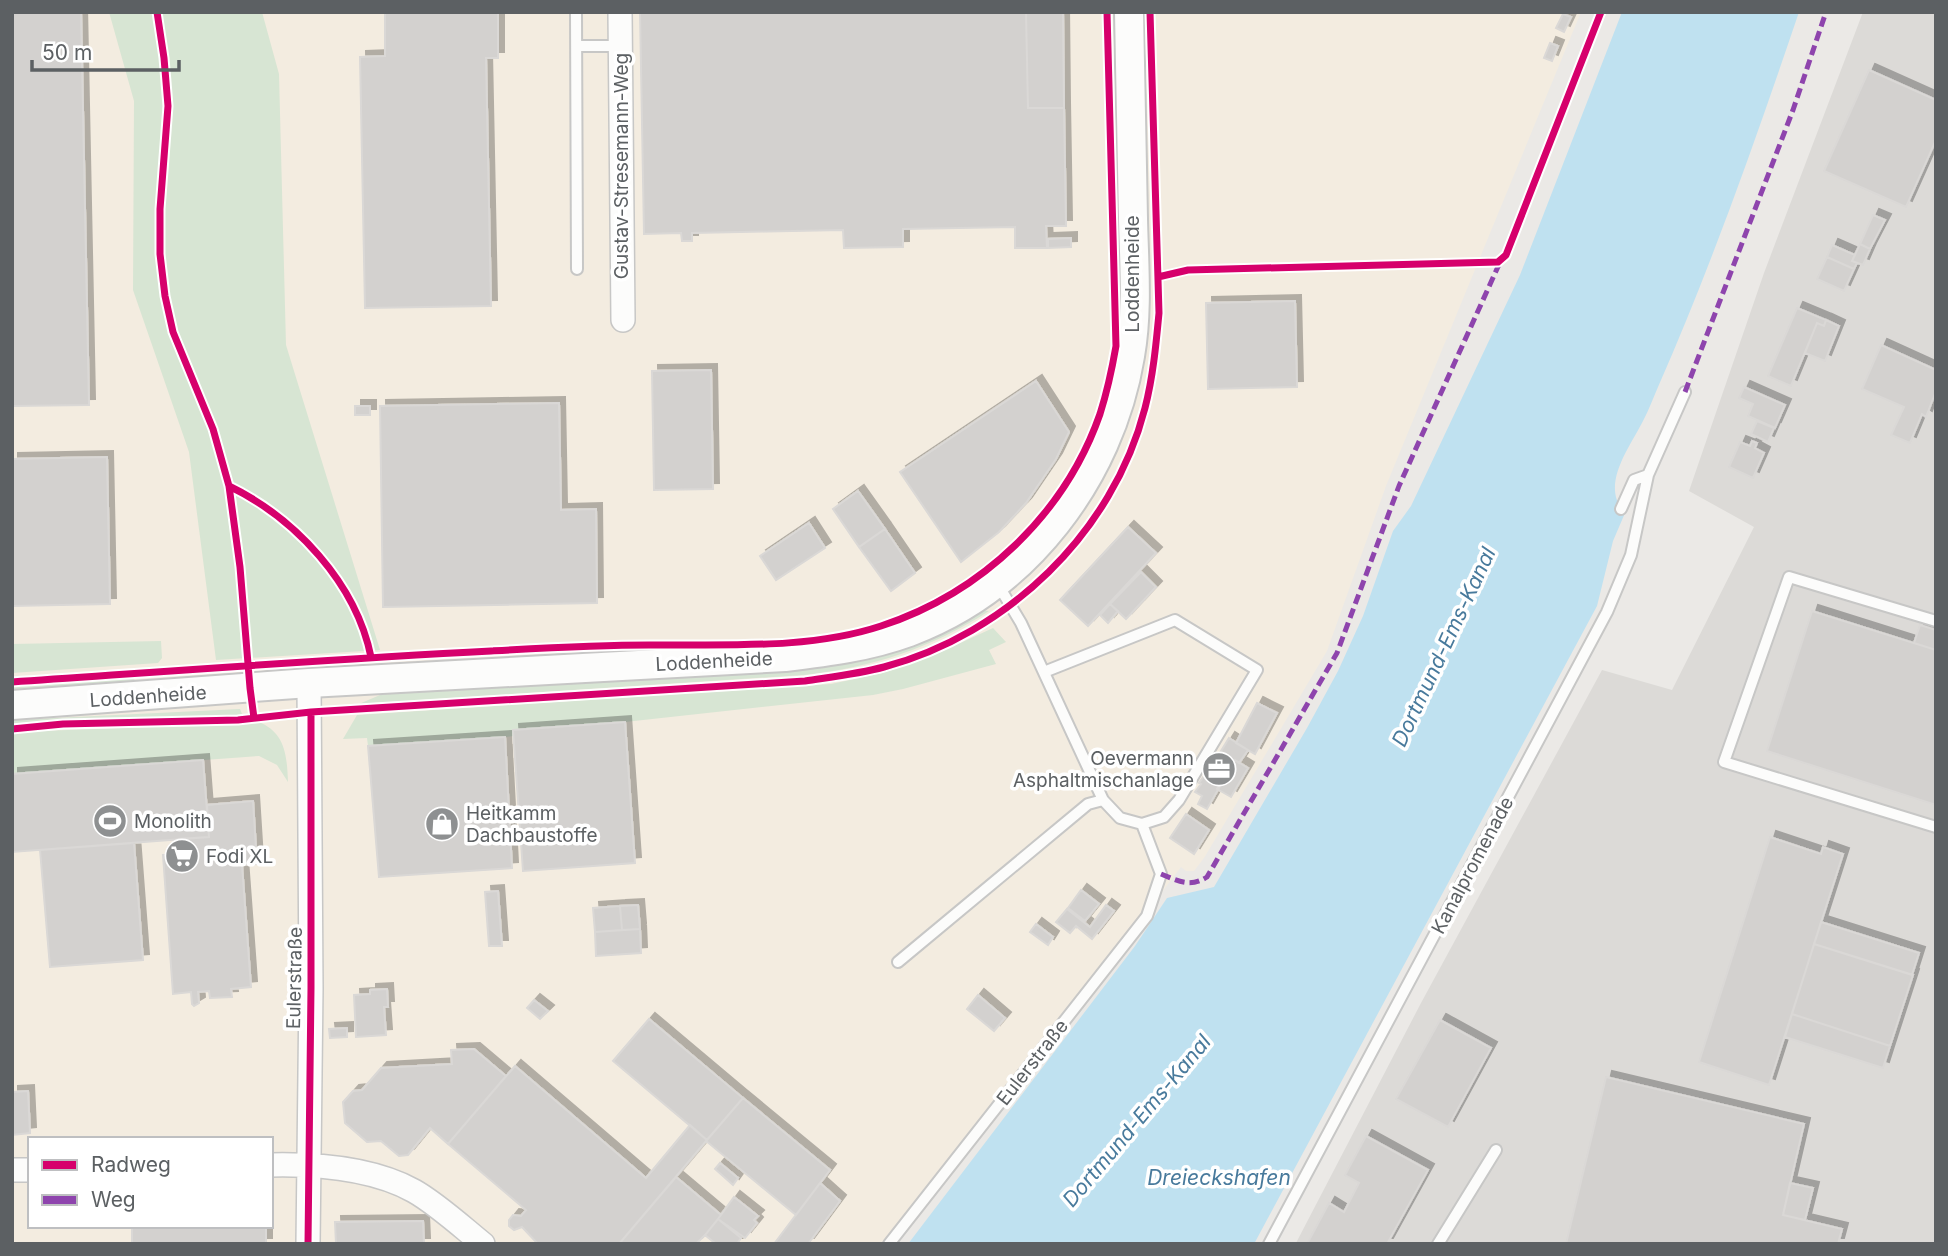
<svg xmlns="http://www.w3.org/2000/svg" width="1948" height="1256" viewBox="0 0 1948 1256" font-family="Inter,sans-serif">
  <style>
    .commercial { fill: #f3ece0; fill-rule: evenodd }
    .industrial { fill: #dcdad7 }
    .green { fill: #d7e5d3 }
    .water { fill: #bfe1f0 }
    .building { fill: #d3d1cf; stroke: #dad8d6; stroke-width: 2; filter: url(#shadow) }
    .lines { fill: none; stroke-linecap: round; stroke-linejoin: round }
    .service-casing { stroke: #c7c7c6; stroke-width: 14 }
    .minor-casing { stroke: #c7c7c6; stroke-width: 26 }
    .tertiary-casing { stroke: #c7c7c6; stroke-width: 32 }
    .service { stroke: #fcfcfb; stroke-width: 10 }
    .minor { stroke: #fcfcfb; stroke-width: 23 }
    .tertiary { stroke: #fcfcfb; stroke-width: 28 }
    .quiet { stroke: #8e44ad; stroke-width: 5; stroke-dasharray: 10 5; stroke-linecap: butt }
    .cycleway-casing { stroke: #fff; stroke-width: 11 }
    .cycleway { stroke: #d6006c; stroke-width: 7 }
    .labels { text-anchor: middle; stroke-width: 7; stroke-linejoin: round; paint-order: stroke }
    .street-label { font-size: 19px; fill: #5c6063; stroke: #fff }
    .poi-label { font-size: 19px; fill: #5c6063; stroke: #fff; text-anchor: start }
    .water-label { font-size: 21px; font-style: italic; fill: #487a9c; stroke: #fff }
  </style>
  <defs>
    <filter id="shadow"><feDropShadow dx="6" dy="-6" stdDeviation="0" flood-color="#0004"/></filter>
  </defs>
  <rect width="100%" height="100%" fill="#ebe9e6"/>
  <!-- commercial -->
  <path class="commercial" d="M12 12H1581L1386 486 1327 651 1204 858 1194 871H1186L1181 867 896 1244H12ZM30 1139H271V1226H30Z"/>
  <!-- industrial -->
  <path class="industrial" d="M1863 12H1936V1244H1297L1296 1243 1421 1003 1602 670 1672 690 1754 527 1689 491 1764 273Z"/>
  <!-- green -->
  <path class="green" d="M109 12H262L279 74 286 345 380 650 216 660 189 452 133 290 134 101Z
    M980 610 989 611C930 649 873 667 804 675L359 704 380 695 397 692 688 674Z
    M993 628 1006 642 989 650 996 664 903 689 873 695 625 722 513 730V736L505 737 368 746 367 738 343 739 357 715 831 684 883 673 932 656Z
    M161 641 162 658 158 663 12 673V644Z
    M132 678 135 680 125 683 12 694V686Z
    M240 709 242 714 237 716 12 725V720Z
    M261 723C286 734 287 758 288 782L277 765 259 756 12 774V732Z"/>
  <!-- water -->
  <path class="water" d="M1622 12H1799C1756 139 1712 264 1658 387 1653 398 1649 410 1643 421 1630 447 1599 486 1625 513L1613 541 1597 606 1254 1244H908L1135 946 1167 898 1214 887 1307 728 1338 671 1363 616 1393 531 1411 506 1520 275Z"/>
  <!-- building -->
  <path class="building" d="M12 12H81L89 405 12 406Z
    M385 12H498V58H486L491 306 365 308 360 57 385 56Z
    M640 12H1026L1028 108H1064L1066 226H1046L1047 248H1015V227L903 229V247L844 248 843 230 692 233V241H682L681 233 644 234Z
    M1026 12H1063L1064 108H1028Z
    M1563 14 1571 17 1564 32 1556 28Z
    M1550 43 1558 46 1552 61 1544 58Z
    M1869 70 1936 100V140L1906 207 1824 171Z
    M1873 215 1885 220 1870 249 1860 244Z
    M1071 238V247L1048 248V239Z
    M1860 244 1870 249 1863 265 1852 261Z
    M1832 245 1855 255 1852 261 1857 263 1854 269 1827 257Z
    M1827 257 1854 269 1844 291 1817 279Z
    M1295 301 1297 387 1208 389 1206 303Z
    M1797 308 1826 320 1824 326 1817 323 1791 386 1768 376Z
    M1826 320 1839 326 1825 361 1805 353 1817 323 1824 326Z
    M1881 345 1936 370V391L1926 417 1922 414 1910 443 1891 435 1904 407 1862 389Z
    M711 370 713 489 654 490 652 371Z
    M1036 381 1069 432 1056 459 1026 503 999 532 961 562 900 472Z
    M1744 387 1785 405 1775 428 1748 416 1753 404 1739 398Z
    M559 403 561 510 596 509 597 603 383 607 380 406Z
    M355 406H370V415H355Z
    M1757 421 1774 428 1768 442 1751 434Z
    M1752 441 1757 443 1755 448 1764 453 1753 478 1729 467 1740 442 1750 446Z
    M107 457 110 604 12 606V459Z
    M858 491 885 529 859 547 833 509Z
    M809 523 825 548 776 580 760 556Z
    M1128 527 1156 553 1088 626 1060 600Z
    M885 529 915 573 891 591 859 547Z
    M1141 572 1156 587 1126 619 1110 604Z
    M1110 604 1118 611 1108 623 1100 615Z
    M1812 611 1936 650V805L1767 751Z
    M1920 625 1936 630V650L1914 643Z
    M1257 703 1277 713 1255 754 1236 743Z
    M625 722 635 863 523 871 513 730Z
    M505 737 512 868 379 877 368 746Z
    M1229 738 1248 750 1239 763 1235 760 1207 809 1198 804 1202 796 1195 792 1201 784 1199 783 1204 776 1205 777Z
    M203 760 209 837 12 852V774Z
    M1235 760 1248 768 1231 797 1217 789Z
    M253 801 257 864 242 865 251 987 231 989 232 997 210 998 209 991 198 992 199 1003 194 1006 192 1004 191 992 173 994 163 855 179 854 178 839 209 837 207 805Z
    M1186 814 1209 830 1194 854 1170 838Z
    M1770 837 1821 854 1823 847 1843 854 1769 1085 1699 1062Z
    M134 843 143 960 50 967 40 850Z
    M1081 890 1099 904 1085 921 1068 908Z
    M498 891 502 946H489L485 892Z
    M638 905 640 929 622 930 620 906Z
    M1106 905 1114 911 1092 939 1076 926 1070 933 1056 922 1067 909 1090 927Z
    M620 906 622 930 595 932 593 908Z
    M1821 922 1919 953 1912 975 1814 944Z
    M1036 924 1053 937 1048 945 1030 932Z
    M640 929 641 953 596 956 595 932Z
    M1814 944 1913 975 1890 1046 1792 1014Z
    M387 989 388 1007H384L386 1035 356 1037 354 995 370 994V990Z
    M978 995 1005 1018 994 1031 967 1009Z
    M534 1000 548 1011 540 1019 527 1008Z
    M1792 1014 1890 1046 1883 1068 1785 1037Z
    M649 1019 743 1098 707 1140 613 1061Z
    M1440 1020 1491 1048 1448 1127 1396 1099Z
    M347 1028V1037L330 1038 329 1029Z
    M474 1049 506 1076 448 1144 430 1128 408 1155 399 1156 381 1141 367 1142 345 1123 343 1102 353 1091 362 1090 381 1068 452 1064 451 1050Z
    M515 1066 646 1178 690 1125 707 1140 619 1244 537 1243 522 1227 514 1230 509 1226V1220L513 1215 521 1216 526 1210 448 1144Z
    M1606 1077 1804 1124 1783 1215 1842 1229 1838 1244H1566Z
    M28 1091 30 1133 12 1135V1092Z
    M743 1098 830 1170 796 1215 706 1141Z
    M1366 1136 1428 1170 1387 1244H1307L1329 1203 1344 1212 1359 1183 1345 1175Z
    M720 1163 738 1178 733 1185 715 1169Z
    M676 1177 721 1215 705 1235 696 1244H619Z
    M820 1183 840 1201 808 1244H774Z
    M1790 1183 1813 1188 1805 1220 1783 1215Z
    M734 1197 758 1216 754 1220 757 1223 745 1238 718 1219Z
    M718 1219 741 1238 737 1244H716L705 1235Z
    M423 1221 424 1244H336L335 1222Z
    M132 1226H266V1244H132Z"/>
  <g class="lines">
    <!-- service casing -->
    <g class="service-casing">
      <path id="service" d="M576 12 577 269
        M577 46H620
        M1648 475 1685 392
        M997 583 1021 623 1103 800 1120 818 1142 824 1164 817 1179 800 1257 670 1175 620 1044 672
        M1936 621 1789 577 1724 762 1936 827
        M898 962 1088 804 1103 800
        M889 1244 1147 916 1161 874 1142 824
        M1269 1244 1607 612 1631 555 1648 475 1634 480 1621 509
        M1438 1244 1496 1150"/>
    </g>
    <!-- minor casing -->
    <g class="minor-casing">
      <path id="minor" d="M620 12 623 320
        M271 1165C318 1164 372 1168 414 1191 437 1204 462 1227 483 1244
        M12 1170H30
        M308 1244 311 988 309 683"/>
    </g>
    <!-- tertiary casing -->
    <g class="tertiary-casing">
      <path id="tertiary" d="M12 705 309 683 785 657C827 652 868 647 909 632 1026 588 1110 478 1130 356 1138 311 1134 264 1133 219 1132 150 1130 81 1129 12"/>
    </g>
    <!-- service -->
    <use href="#service" class="service"/>
    <!-- minor -->
    <use href="#minor" class="minor"/>
    <!-- tertiary -->
    <use href="#tertiary" class="tertiary"/>
    <!-- quiet -->
    <path class="quiet" d="M1685 392 1793 110 1826 12
      M1161 874C1178 881 1190 888 1207 877L1337 653 1399 486 1501 260"/>
    <!-- cycleway casing -->
    <g class="cycleway-casing">
      <path id="cycleway" d="M157 12 164 58 168 106 160 209V254L165 296 173 332 213 429 229 486
        M1158 277 1188 270 1498 262 1506 255 1601 12
        M12 682C172 671 331 659 491 651 544 648 596 645 649 645 725 644 808 650 881 626 982 593 1065 514 1100 414 1107 392 1112 369 1116 346L1107 12
        M254 718 250 688 240 567 229 486C295 518 356 583 371 657
        M12 729 63 724 238 720 311 712 805 681C831 677 858 674 884 667 1007 634 1113 533 1145 408 1153 377 1156 345 1159 313L1150 12
        M308 1244 311 988V712"/>
    </g>
    <!-- cycleway -->
    <use href="#cycleway" class="cycleway"/>
  </g>
  <!-- icons -->
  <defs>
    <g id="office-disc" transform="scale(1.75)"><circle r="9.5" fill="#8e9091" stroke="#fff"/><path d="M-6-3h4V-5.5h4V-3h4V5H-6ZM-1-4.5V-3h2v-1.5ZM-6 0V1H6V0Z" fill="#fff"/></g>
    <g id="stadium-disc" transform="scale(1.75)"><circle r="9.5" fill="#8e9091" stroke="#fff"/><path d="M0-5a6.5 5 0 1 0 0 10a6.5 5 0 1 0 0-10ZM-3.5-1.8h7v3.6h-7Z" fill="#fff"/></g>
    <g id="shop-disc" transform="scale(1.75)"><circle r="9.5" fill="#8e9091" stroke="#fff"/><path d="M-5-2.5h2.3a2.7 3.5 0 0 1 5.4 0H5L5.5 6h-11ZM-1.5-2.5h3a1.5 2.3 0 0 0-3 0Z" fill="#fff"/></g>
    <g id="supermarket-disc" transform="scale(1.75)"><circle r="9.5" fill="#8e9091" stroke="#fff"/><path d="M-6-5.5h2.5l.6 2H6L4.5 2H-2.5L-4.4-4H-6ZM-1.5 3.2a1.3 1.3 0 1 0 .1 0ZM3 3.2a1.3 1.3 0 1 0 .1 0Z" fill="#fff"/></g>
  </defs>
  <g fill-rule="evenodd">
    <use href="#office-disc" x="1219" y="769"/>
    <use href="#stadium-disc" x="110" y="821"/>
    <use href="#shop-disc" x="442" y="824"/>
    <use href="#supermarket-disc" x="182" y="856"/>
  </g>
  <g class="labels">
    <!-- street labels -->
    <g class="street-label">
      <text transform="translate(621 166) rotate(-90)" y="7">Gustav-Stresemann-Weg</text>
      <text transform="translate(1132 274) rotate(-90)" y="7">Loddenheide</text>
      <text transform="translate(714 661) rotate(-3)" y="7">Loddenheide</text>
      <text transform="translate(148 696) rotate(-4)" y="7">Loddenheide</text>
      <text transform="translate(1472 865) rotate(-62)" y="7">Kanalpromenade</text>
      <text transform="translate(294 978) rotate(-89)" y="7">Eulerstraße</text>
      <text transform="translate(1032 1062) rotate(-52)" y="7">Eulerstraße</text>
    </g>
    <!-- poi labels -->
    <g class="poi-label">
      <text x="1194" y="765" text-anchor="end">Oevermann<tspan x="1194" dy="22">Asphaltmischanlage</tspan></text>
      <text x="466" y="820">Heitkamm<tspan x="466" dy="22">Dachbaustoffe</tspan></text>
      <text x="134" y="828">Monolith</text>
      <text x="206" y="863">Fodi XL</text>
    </g>
    <!-- water labels -->
    <g class="water-label">
      <text transform="translate(1444 647) rotate(-65)" y="7">Dortmund-Ems-Kanal</text>
      <text transform="translate(1137 1121) rotate(-50)" y="7">Dortmund-Ems-Kanal</text>
      <text x="1219" y="1185">Dreieckshafen</text>
    </g>
  </g>
  <!-- border -->
  <rect width="1948" height="1256" fill="none" stroke="#5c6063" stroke-width="28"/>
  <!-- legend -->
  <rect x="28" y="1137" width="245" height="91" fill="#ffffff" stroke="#bebfc1" stroke-width="2"/>
  <rect x="42" y="1160" width="35" height="10" fill="#d6006c" stroke="#bebfc1" stroke-width="2"/>
  <text x="91" y="1172" font-size="21" fill="#5c6063">Radweg</text>
  <rect x="42" y="1195" width="35" height="10" fill="#8e44ad" stroke="#bebfc1" stroke-width="2"/>
  <text x="91" y="1207" font-size="21" fill="#5c6063">Weg</text>
  <!-- scale -->
  <path d="M32 60v10h147v-10" fill="none" stroke="#5c6063" stroke-width="3.5"/>
  <text x="42" y="60" font-size="21" fill="#5c6063" stroke="#ffffff" stroke-width="5" paint-order="stroke">50 m</text>
</svg>
